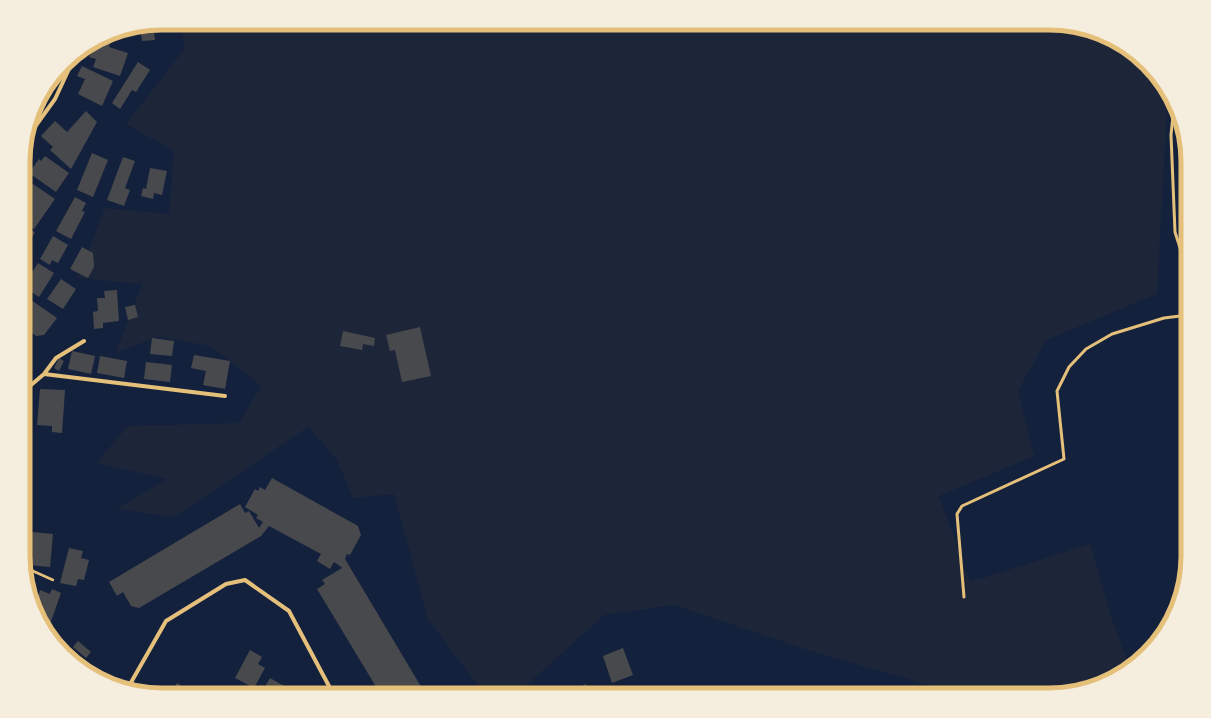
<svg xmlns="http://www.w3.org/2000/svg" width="1211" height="718" viewBox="0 0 1211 718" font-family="Rubik,sans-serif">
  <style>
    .green { fill: #1d2539 }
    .building { fill: #48494c }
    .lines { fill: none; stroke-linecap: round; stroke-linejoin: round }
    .path { stroke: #e5c07b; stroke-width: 2.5 }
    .service { stroke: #e5c07b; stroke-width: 3 }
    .minor { stroke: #e5c07b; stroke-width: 4 }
    .rim { fill: none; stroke: #e5c07b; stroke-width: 5 }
  </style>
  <rect width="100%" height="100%" fill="#14213d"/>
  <!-- green -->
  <path class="green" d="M180 23H1050L1119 42 1168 91 1157 294 1046 340 1018 391 1034 456 939 496 970 582 1090 544 1111 616 1129 666 1119 676 1058 695H963L808 650 674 605 604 615 516 695H485L428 619 394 494 353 498 337 460 308 427 174 517 116 509 167 479 96 463 128 426 239 423 261 386 211 346 159 337 116 352 142 284 78 278 105 208 169 214 174 151 126 124 185 48Z"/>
  <!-- building -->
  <path class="building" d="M153 25 155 40 142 41 140 27Z
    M127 30 126 36 113 33Z
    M105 36 112 38 109 47 128 53 120 76 93 67 96 59 89 57 94 43Z
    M138 62 150 70 136 92 132 90 120 109 112 103Z
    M82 66 113 81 102 106 78 94 85 79 77 76Z
    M86 111 97 122 71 169 50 150 53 147 41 136 55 121 67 132Z
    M92 153 108 160 93 197 77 190Z
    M45 156 69 173 56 192 29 173 39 159 41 161Z
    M123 157 135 161 125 188 130 190 124 206 107 200Z
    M150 168 167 171 162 195 154 193 153 199 141 196 143 188 146 189Z
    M33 184 55 199 34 229 24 222V197Z
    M75 197 86 203 82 211 85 212 71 239 56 231Z
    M24 227 35 232 24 254Z
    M53 236 68 245 58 263 52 260 50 265 40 259Z
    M82 247 93 253 94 267 88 278 70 269Z
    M38 263 54 273 39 297 24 287V284Z
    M61 279 76 289 63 309 47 299Z
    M117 290 119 321 103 323V328L94 329 93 312 98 311 97 298H105L104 291Z
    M24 295 57 318 44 335 36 336 24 327Z
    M135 305 138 317 128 320 125 307Z
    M420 327 431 376 402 382 395 350 390 351 386 335Z
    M343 331 375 338 374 346 363 344 362 350 340 346Z
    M152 338 174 341 172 356 150 354Z
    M24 344 31 348 24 358Z
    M72 351 95 356 91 374 68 369Z
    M194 355 230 361 225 389 203 385 206 371 191 368Z
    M100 356 127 361 124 378 97 373Z
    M59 358 64 361 59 371 54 368Z
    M146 362 172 365 170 382 144 379Z
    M40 389 65 390 62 433 52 432V426L37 425Z
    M272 478 358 526 361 535 350 555 347 554 345 559 426 695H381L317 589 325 584 322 580 342 568 340 566 334 562 330 569 317 561 321 554 269 526 261 536 139 608 131 606 123 592 117 596 109 582 240 504 245 513 249 511 259 528 263 522 256 518 258 515 245 507 255 489 258 491 260 487 265 490Z
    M32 532 53 534 50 567 28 565Z
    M69 548 83 551 81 558 89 560 84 580 78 579 76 586 60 583Z
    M52 589 61 593 48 630 45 629 32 595 38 597 40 590 50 594Z
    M78 641 91 652 86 658 73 647Z
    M623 648 633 675 612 683 603 656Z
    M250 650 262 657 258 664 265 668 254 688 235 678Z
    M270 678 300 695H260Z
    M177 683 197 695H170Z
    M586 684 591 695H563Z"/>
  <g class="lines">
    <!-- path -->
    <path class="path" d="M24 567 53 580"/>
    <!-- service -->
    <path class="service" d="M1174 106 1171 135 1175 232 1188 273
      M964 597 957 514 962 506 1064 459 1057 391 1069 367 1086 349 1112 334 1164 318 1188 315"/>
    <!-- minor -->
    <path class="minor" d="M24 149 29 135 55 99 76 54
      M44 374 225 396
      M24 391 44 374 56 358 84 341
      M129 686 166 621 226 584 245 580 289 611 330 688 326 695"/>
  </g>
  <!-- crop -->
  <path d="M0 0H1211V718H0ZM162 30H1049A132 132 0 0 1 1181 162V556A132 132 0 0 1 1049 688H162A132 132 0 0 1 30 556V162A132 132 0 0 1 162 30Z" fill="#f5edde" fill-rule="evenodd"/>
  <path class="rim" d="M162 30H1049A132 132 0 0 1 1181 162V556A132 132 0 0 1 1049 688H162A132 132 0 0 1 30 556V162A132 132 0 0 1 162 30Z"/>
</svg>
